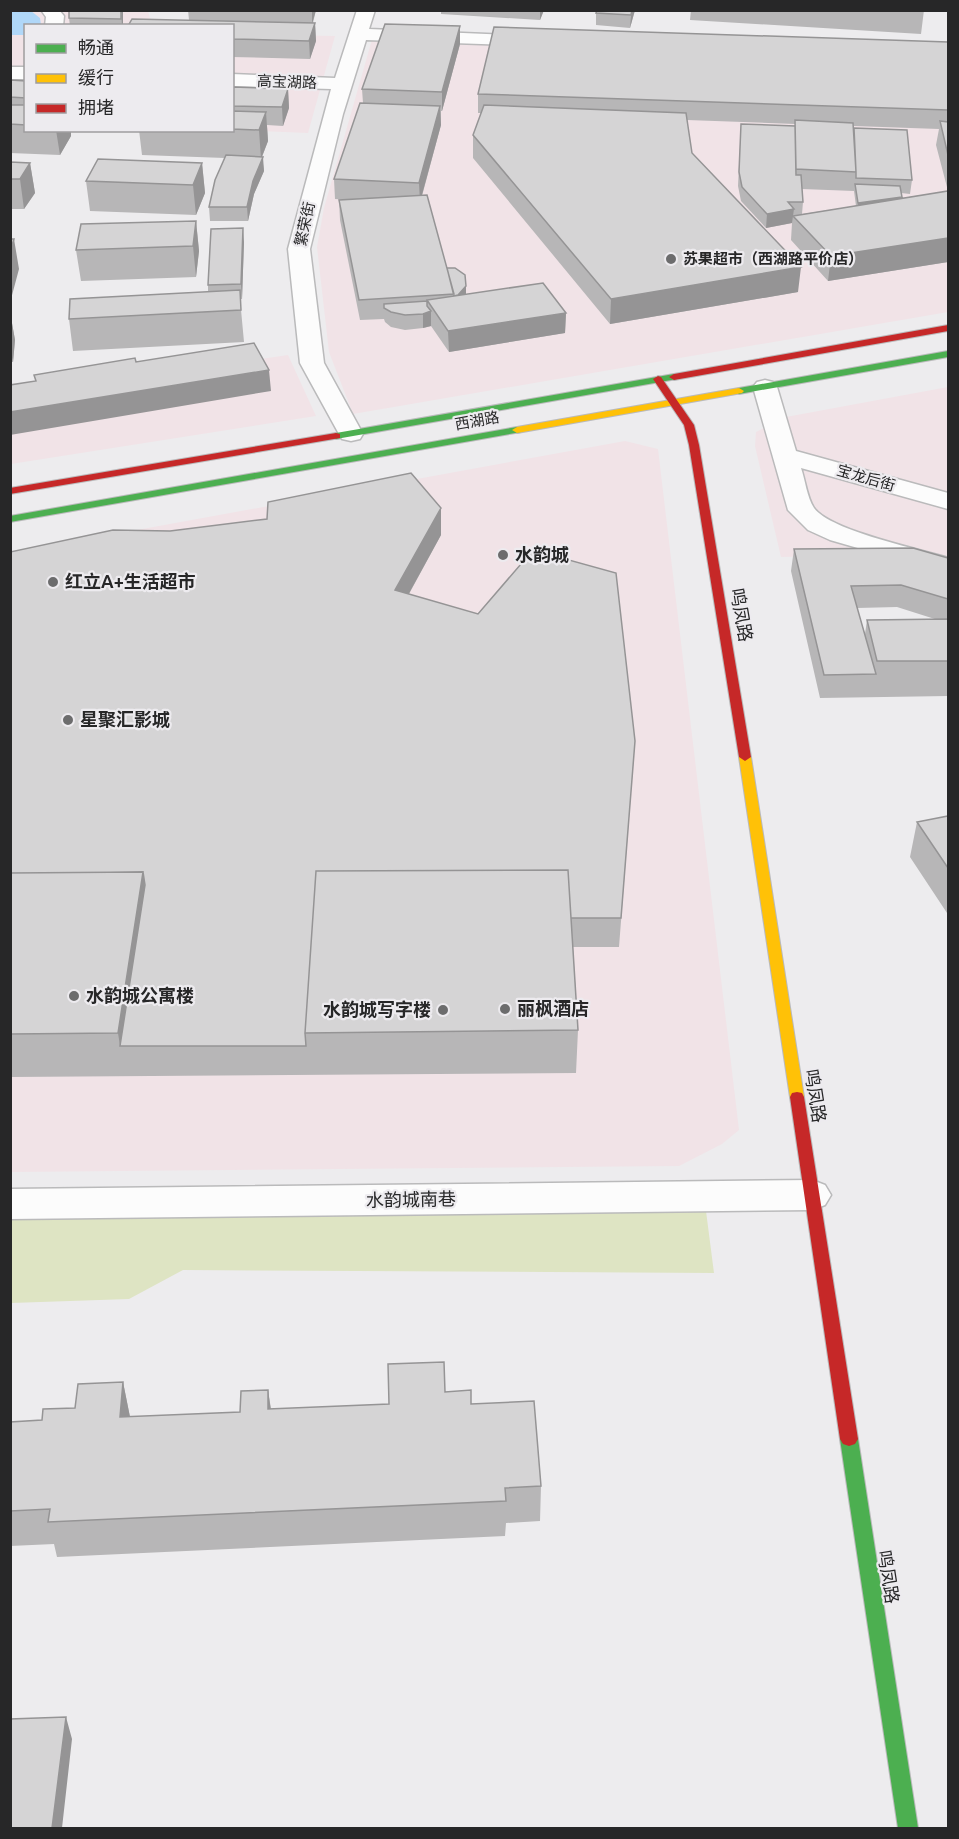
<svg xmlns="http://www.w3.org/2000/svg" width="959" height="1839" viewBox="0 0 959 1839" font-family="Ubuntu,'Noto Sans SC',sans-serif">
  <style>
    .commercial { fill: #f1e3e7 }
    .green { fill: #dee4c3 }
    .water { fill: #b0d7f8 }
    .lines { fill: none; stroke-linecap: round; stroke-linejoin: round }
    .street-casing { stroke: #bababb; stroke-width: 3 }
    .fast-casing { stroke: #bababb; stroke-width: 2 }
    .slow-casing { stroke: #bababb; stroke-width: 2 }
    .jam-casing { stroke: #bababb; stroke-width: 2 }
    .street { fill: #fcfcfc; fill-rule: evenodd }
    .fast { fill: #4caf50; fill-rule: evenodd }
    .slow { fill: #ffc107; fill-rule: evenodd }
    .jam { fill: #c62828; fill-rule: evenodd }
    .wall { fill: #b7b6b7; fill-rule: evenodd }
    .shaded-wall { fill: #959495 }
    .building { fill: #d5d4d5; stroke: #959495; stroke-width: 1.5 }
    .poi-dot { fill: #6c6c6d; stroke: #edebef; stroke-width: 2 }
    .labels { text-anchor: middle; stroke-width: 4.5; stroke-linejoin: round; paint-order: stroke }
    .far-street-label { font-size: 15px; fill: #272728; stroke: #edebef }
    .far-poi-label { font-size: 15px; font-weight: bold; fill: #272728; stroke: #edebef; text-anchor: start }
    .poi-label { font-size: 18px; font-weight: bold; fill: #272728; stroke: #edebef; text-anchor: start }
    .street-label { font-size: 18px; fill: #272728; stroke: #edebef }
  </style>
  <rect width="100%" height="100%" fill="#edecee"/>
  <!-- commercial -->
  <path class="commercial" d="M11 11H148L152 25 26 26 25 123H11Z
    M375 29 948 51V312L353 414 329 352 317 247 324 208Z
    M233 34 335 36 308 133 233 130Z
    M288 355 316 416 11 464 10 396Z
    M948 387V567L906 554 781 557 755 446 756 432 786 417Z
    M625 441 658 449 739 1130 722 1144 679 1166 11 1172V553Z"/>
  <!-- green -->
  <path class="green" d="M706 1211 714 1273 183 1270 129 1299 11 1303 10 1215Z"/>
  <!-- water -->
  <path class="water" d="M11 10 31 11 40 18 41 25 26 26 25 35H11Z"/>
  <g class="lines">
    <!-- street casing -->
    <g class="street-casing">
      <path id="street" d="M41 10H59L64 16 63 26H45L46 17Z
        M357 10H375L369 29 535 36 541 37 544 41 541 45 535 46 366 40 343 114 310 249 324 363 363 434 360 439 351 441 342 439 339 434 300 363 288 249 331 89 232 86V74L335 78Z
        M10 67H26V79H10Z
        M765 380 773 382 777 387 796 451 948 493V509L801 468C805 479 807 498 814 508 831 531 919 549 948 558V574L830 540 808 530 788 510 753 387 757 382Z
        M812 1180 825 1185 831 1195 825 1205 812 1210 10 1219V1189Z"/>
    </g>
    <!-- fast casing -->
    <g class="fast-casing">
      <path id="fast" d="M948 351V357L739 394 734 391 739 388Z
        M674 374 677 375V379L336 439 331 436 336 433Z
        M517 427 522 430 521 432 10 522V516Z
        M849 1432 855 1434 858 1439 918 1828H898L840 1439 843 1434Z"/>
    </g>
    <!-- slow casing -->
    <g class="slow-casing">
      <path id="slow" d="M739 388 744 391 742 393 517 433 512 430 517 427Z
        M745 753 751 757 804 1097 802 1101H792L790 1097 739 757Z"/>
    </g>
    <!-- jam casing -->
    <g class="jam-casing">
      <path id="jam" d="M948 325V331L674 380 669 377 674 374Z
        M658 376 661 377 694 425 699 445 751 757 745 761 739 757 689 445 684 425 653 379Z
        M336 433 340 434V438L10 494V488Z
        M797 1092 802 1093 804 1097 858 1439 855 1444 849 1446 843 1444 840 1439 790 1097 792 1093Z"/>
    </g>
    <!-- street -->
    <use href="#street" class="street"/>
    <!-- fast -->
    <use href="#fast" class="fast"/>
    <!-- slow -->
    <use href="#slow" class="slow"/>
    <!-- jam -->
    <use href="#jam" class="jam"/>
  </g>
  <!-- wall -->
  <path class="wall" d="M188 10H316L313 23H315L316 41 310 59 232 57V26L189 20Z
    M441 10H544L540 20 441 14Z
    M635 10 630 28 596 25V13Z
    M691 10H924L921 34 690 20Z
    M123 15V26H70L69 18Z
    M948 42V262L828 281 791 240 792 223 766 228 741 201 738 186 741 124 795 126V124L687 120 692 153 798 292 610 324 473 158V135L481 113H478V94ZM854 126 939 129 936 145 948 191 902 198 901 193 910 194 912 180 854 128ZM802 189 854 191 856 206 802 214 803 202Z
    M460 44 442 111H441V125L422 196 447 268 466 294 566 313 565 333 449 352 431 326 423 328 405 330 391 327 385 322 384 319 360 320 340 220 339 200H350L335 199 334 179 363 103 362 89Z
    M10 80 26 81V130H71V136L60 155 10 153Z
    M232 87 288 89 289 108 283 126 267 125 268 141 262 157 264 171 254 194 248 221H210L209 207 225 158 142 155 139 130H232Z
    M10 162 30 163 35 193 24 209H10Z
    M202 163 205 193 196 215 90 211 86 181Z
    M196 221 199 251 196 277 81 281 76 250Z
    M244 242 242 299H240L244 342 73 351 69 319 208 292V285Z
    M10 312 15 340 13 362H10Z
    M441 535 409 594 635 741 619 947H573L578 1030 576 1073 10 1077V552Z
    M794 549 948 558V696L820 698 791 571ZM897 607 938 620H867L865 634 857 608Z
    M948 816V913H947L910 857 917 822Z
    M123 1382 130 1417 240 1412 268 1390 271 1409 389 1404 445 1392 471 1404 541 1486 540 1521 506 1523 505 1536 57 1557 54 1544 10 1546V1422L42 1420 75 1408Z"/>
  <!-- shaded-wall -->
  <path class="shaded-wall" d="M121 10H123V26H122Z
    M312 10H316L312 24Z
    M540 10H544L540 20Z
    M632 10H635L630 28 631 15Z
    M315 23 316 41 310 59 309 41Z
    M460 26V44L442 111V92Z
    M288 89 289 108 283 126 282 107Z
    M440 106 441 125 420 202 419 183Z
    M266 112 268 141 261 159 259 130Z
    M56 130H71V136L60 155Z
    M263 157 264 171 254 194 248 221 247 207 253 181Z
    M30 163 35 193 24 209 20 179Z
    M202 163 205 193 196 215 193 185Z
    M902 197 901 204 857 211 858 203Z
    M794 209 792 223 766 228 767 214Z
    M196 221 199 251 196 277 193 246Z
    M243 228 244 242 242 299 241 284Z
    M948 238V262L828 281 831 256Z
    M14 239 19 269 11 299 10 293V251Z
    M801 267 798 292 610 324 611 299Z
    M466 286V301L454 299Z
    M431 311V326L423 328V314Z
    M10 312 15 340 13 362 10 349Z
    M566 313 565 333 449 352 448 331Z
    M269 370 271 391 10 435V412Z
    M441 508V535L396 617 395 590Z
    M143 872 149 914 120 1046 118 1033Z
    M123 1382 130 1417H120Z
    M268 1390 273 1425 268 1409Z
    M66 1717 72 1739 62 1828H52Z"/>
  <!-- building -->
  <path class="building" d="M69 10H121V19L69 18Z
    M597 10H632L631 15 596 13Z
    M132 19 315 23 309 41 232 39V26H128Z
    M385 24 460 26 442 92 362 89Z
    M494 27 948 42V110L478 94Z
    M10 80 26 81V98L10 97Z
    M232 87 288 89 282 107 232 106Z
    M360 103 440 106 419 183 334 179Z
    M10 105H26V125L10 124Z
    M484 105 686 113 692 153 801 267 611 299 473 135Z
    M232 111 266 112 259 130 232 129Z
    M795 120 853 123 856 172 796 169Z
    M940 121 948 122V155Z
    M741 124 795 126 796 175H801L803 202H788L794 209 767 214 742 187 739 172Z
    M854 128 907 130 912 180 856 178V172Z
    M226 155 263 157 253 181 247 207H209L215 180Z
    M98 159 202 163 193 185 86 181Z
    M10 162 30 163 20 179H10Z
    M855 184 900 186 902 197 858 203Z
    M948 191V238L831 256 793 216Z
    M427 195 454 294 359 300 339 200Z
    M196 221 193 246 76 250 81 224Z
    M243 228 241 284 208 285 211 229Z
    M10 239H14L10 251Z
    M447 268H455L465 275 466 286 458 295 454 296Z
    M543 283 566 313 448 331 427 300Z
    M240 290 241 310 69 319 70 299Z
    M427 301V306L431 311 423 314 405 315 391 312 384 308V304Z
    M254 343 269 370 10 412V385L36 381 34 375 135 358 136 362Z
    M411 473 441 508 395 590 478 614 533 550 616 573 635 741 621 918H571L568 870 316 871 305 1033 306 1046H120L145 885 143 872 10 873V552L113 530 170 531 267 519 268 502Z
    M913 548 948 558V599L901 585 851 586 876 674 824 675 794 549Z
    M948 619V661H877L867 620Z
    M948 816V868L917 822Z
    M568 870 578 1030 305 1033 316 871Z
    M143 872 118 1033 10 1034V873Z
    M444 1362 445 1392 471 1390V1404L534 1401 541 1486 505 1488 506 1501 48 1522 50 1509 10 1511V1422L42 1420 43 1409 75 1408 78 1384 123 1382 120 1417 240 1412 241 1391 268 1390V1409L389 1404 388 1364Z
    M66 1717 52 1828H10V1719Z"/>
  <!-- markers -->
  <g class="poi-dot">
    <circle cx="671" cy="259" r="6"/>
    <circle cx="503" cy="555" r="6"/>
    <circle cx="53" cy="582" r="6"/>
    <circle cx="68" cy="720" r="6"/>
    <circle cx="74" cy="996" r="6"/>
    <circle cx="505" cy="1009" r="6"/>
    <circle cx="443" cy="1010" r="6"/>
  </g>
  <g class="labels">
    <!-- far-street labels -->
    <g class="far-street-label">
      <text transform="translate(287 82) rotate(2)" y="5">高宝湖路</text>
      <text transform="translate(305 224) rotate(-78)" y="5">繁荣街</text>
      <text transform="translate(477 421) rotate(-10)" y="5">西湖路</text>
      <text transform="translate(866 478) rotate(16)" y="5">宝龙后街</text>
    </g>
    <!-- far-poi labels -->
    <g class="far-poi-label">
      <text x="683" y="264">苏果超市（西湖路平价店）</text>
    </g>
    <!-- poi labels -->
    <g class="poi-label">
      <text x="515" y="561">水韵城</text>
      <text x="65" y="588">红立A+生活超市</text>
      <text x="80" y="726">星聚汇影城</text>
      <text x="86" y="1002">水韵城公寓楼</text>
      <text x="517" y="1015">丽枫酒店</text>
      <text x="431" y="1016" text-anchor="end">水韵城写字楼</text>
    </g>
    <!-- street labels -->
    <g class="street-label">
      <text transform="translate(741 615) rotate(80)" y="6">鸣凤路</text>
      <text transform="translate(815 1096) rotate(81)" y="6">鸣凤路</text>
      <text transform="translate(411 1200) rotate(-1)" y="6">水韵城南巷</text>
      <text transform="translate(888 1577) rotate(81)" y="6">鸣凤路</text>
    </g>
  </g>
  <!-- border -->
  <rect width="959" height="1839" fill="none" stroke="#272728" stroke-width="24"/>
  <!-- legend -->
  <rect x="24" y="24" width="210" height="108" fill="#edebef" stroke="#9e9d9f" stroke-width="1.5"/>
  <rect x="36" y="44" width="30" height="9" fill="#4caf50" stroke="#9e9d9f" stroke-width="1.5"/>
  <text x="78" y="54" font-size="18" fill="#272728">畅通</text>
  <rect x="36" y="74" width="30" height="9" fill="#ffc107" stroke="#9e9d9f" stroke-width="1.5"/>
  <text x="78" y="84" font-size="18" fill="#272728">缓行</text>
  <rect x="36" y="104" width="30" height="9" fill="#c62828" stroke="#9e9d9f" stroke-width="1.5"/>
  <text x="78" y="114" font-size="18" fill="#272728">拥堵</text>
</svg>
